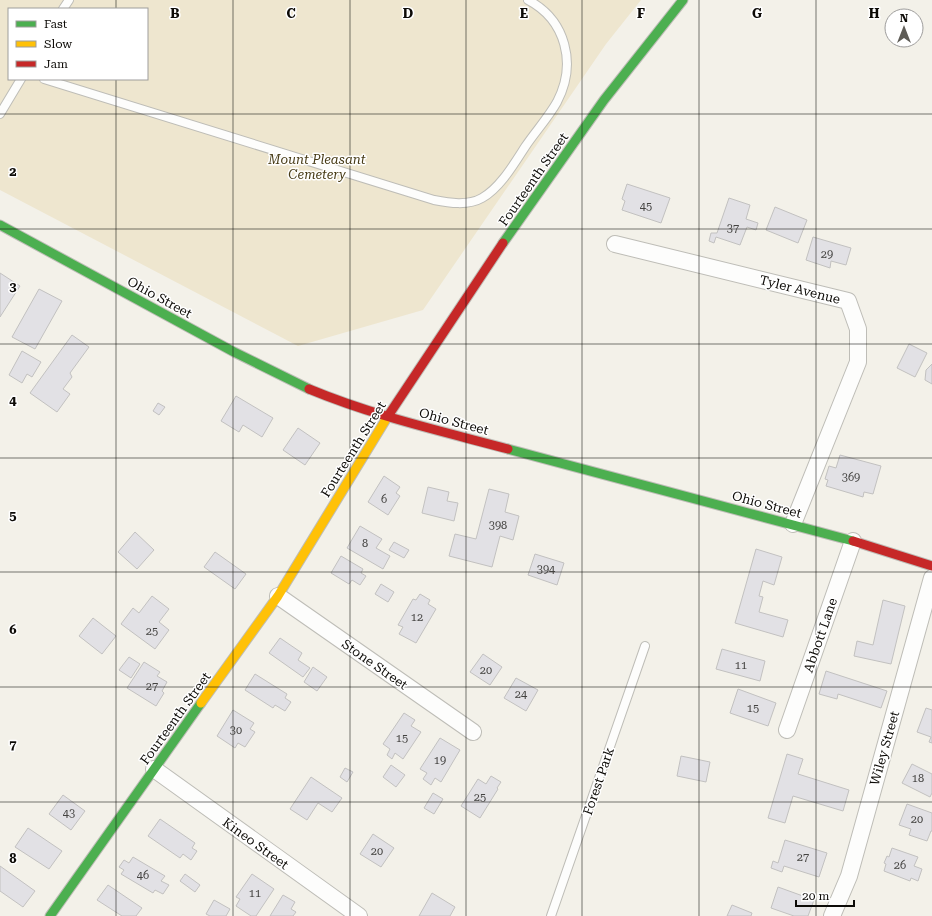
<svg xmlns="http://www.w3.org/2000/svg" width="932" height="916" viewBox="0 0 932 916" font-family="'Roboto Serif',serif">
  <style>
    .green { fill: #eee6cf; fill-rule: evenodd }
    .building { fill: #e2e1e5; stroke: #c2c1c0 }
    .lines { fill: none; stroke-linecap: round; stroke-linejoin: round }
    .lane-casing { stroke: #bebdb7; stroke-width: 10 }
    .street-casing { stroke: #bebdb7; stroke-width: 18 }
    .fast-casing { stroke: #bebdb7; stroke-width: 11 }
    .slow-casing { stroke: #bebdb7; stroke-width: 11 }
    .jam-casing { stroke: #bebdb7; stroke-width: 11 }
    .lane { stroke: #fdfdfc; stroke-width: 8 }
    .street { stroke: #fdfdfc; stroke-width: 16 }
    .fast { stroke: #4caf50; stroke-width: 9 }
    .slow { stroke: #ffc107; stroke-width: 9 }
    .jam { stroke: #c62828; stroke-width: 9 }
    .grid { fill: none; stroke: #0d0b07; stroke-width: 1; stroke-opacity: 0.55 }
    .labels { text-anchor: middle; stroke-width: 3; stroke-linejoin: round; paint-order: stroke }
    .number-label { font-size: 11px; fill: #444341 }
    .park-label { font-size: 13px; font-style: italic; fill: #473b16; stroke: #fff }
    .street-label { font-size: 13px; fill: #0d0b07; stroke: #fff }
    .grid-label { font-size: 13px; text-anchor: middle; font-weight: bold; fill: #0d0b07; stroke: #fff; stroke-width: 3; stroke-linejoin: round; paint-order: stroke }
  </style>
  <rect width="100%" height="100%" fill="#f3f1e9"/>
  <!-- green -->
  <path class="green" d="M0 0H641L606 44 423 310 298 346 0 190ZM9 9H147V79H9Z"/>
  <!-- building -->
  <path class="building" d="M627 184 670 198 661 223 622 210 625 201 622 199Z
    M729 198 750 205 746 219 758 223 756 230 747 227 740 245 716 237 714 243 709 241 711 233H717Z
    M775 207 807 220 798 243 766 230Z
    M813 237 851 248 846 265 831 261 830 268 806 260Z
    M0 273 20 286 0 317Z
    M39 289 62 301 35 349 12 337Z
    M72 335 89 347 70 373 72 377 63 389 70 394 57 412 30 393Z
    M909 344 927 353 915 377 897 368Z
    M22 351 41 362 32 377 27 374 22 383 9 375Z
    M932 364V384L925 380 926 370Z
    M236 396 273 418 262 437 243 425 239 432 221 421Z
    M158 403 165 407 159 415 153 411Z
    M298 428 320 443 305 465 283 450Z
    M840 455 881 466 873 494 864 492 863 497 826 486 828 480 825 479 829 466 836 468Z
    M384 476 400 487 396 493 400 496 388 515 368 502Z
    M428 487 449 492 447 501 458 503 454 521 422 513Z
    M489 489 509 494 505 512 519 516 513 540 500 536 492 567 449 556 455 534 476 539Z
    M360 526 382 539 376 548 390 556 383 569 347 548Z
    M135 532 154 550 137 569 118 552Z
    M394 542 409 550 404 558 389 550Z
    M756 549 782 557 774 585 763 581 759 596 763 597 759 612 788 620 783 637 735 623Z
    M215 552 246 574 235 589 204 567Z
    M535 554 564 563 557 585 528 575Z
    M341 556 363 569 361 573 366 576 360 585 352 580 349 584 331 573Z
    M381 584 394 592 388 602 375 594Z
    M420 594 430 600 428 604 436 609 416 643 399 634 403 627 398 625 413 599 416 600Z
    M152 596 169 609 159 622 169 630 155 649 121 624 133 608 139 613Z
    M883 600 905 606 891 664 854 656 857 641 873 645Z
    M93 618 116 636 102 654 79 636Z
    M280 638 302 653 298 660 310 668 303 677 269 653Z
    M722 649 765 661 760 681 716 669Z
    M483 654 502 667 490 685 470 672Z
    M129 657 140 664 131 678 119 670Z
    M144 662 160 672 157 676 167 682 162 691 164 693 156 706 127 688Z
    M313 667 327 677 317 691 304 682Z
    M826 671 887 691 881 708 838 694 837 699 819 694Z
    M255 674 287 694 285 698 291 702 285 711 275 705 273 708 245 690Z
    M516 678 538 690 526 711 504 698Z
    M738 689 776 703 768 726 730 713Z
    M926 708 932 710V743L929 742 931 737 917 732Z
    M233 710 254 723 250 729 255 732 245 747 238 743 235 748 217 736Z
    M404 713 415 720 411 726 421 732 403 759 395 753 392 759 387 755 390 749 383 744Z
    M440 738 460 750 441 782 435 778 431 785 423 779 427 773 420 769Z
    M787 754 803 759 798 774 849 790 843 811 793 796 785 823 768 818Z
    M681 756 710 762 706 782 677 776Z
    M912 764 932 774V793L930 797 902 783Z
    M391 765 405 775 396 787 383 777Z
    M345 768 353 772 347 782 340 777Z
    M491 776 501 782 497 788 498 789 480 818 461 806 478 779 486 784Z
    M311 777 342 798 332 812 318 803 307 820 290 809Z
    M433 793 443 799 434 814 424 808Z
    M63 795 85 811 71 830 49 814Z
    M907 804 932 813V831H931L927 841 909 835 911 829 899 825Z
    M160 819 195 843 192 848 197 851 191 860 183 854 180 858 148 836Z
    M28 828 62 851 49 869 15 847Z
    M373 834 394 848 381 867 360 854Z
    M785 840 827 853 819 877 784 866 782 872 771 868 773 861 778 863Z
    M892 848 918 857 914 866 922 869 918 881 911 878 910 881 884 871 886 864 884 863 887 856 889 857Z
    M133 857 165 876 161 881 169 885 163 894 155 890 153 893 121 874 124 870 119 867 124 860 129 863Z
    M0 866 35 891 23 907 0 891Z
    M185 874 200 885 195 892 180 881Z
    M252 874 274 889 256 916H251L236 906 240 899 236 897Z
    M108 885 142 908 136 916H122L97 900Z
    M778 887 814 900 808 916H794L771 908Z
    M432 893 455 907 450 916H419Z
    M283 895 295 902 291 909 296 912 293 916H270Z
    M214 900 230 909 226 916H210L206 914Z
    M732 905 752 913 751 916H727Z"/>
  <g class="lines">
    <!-- lane casing -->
    <g class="lane-casing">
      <path id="lane" d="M63 9 69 0
        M44 79 434 200C449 203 468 206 482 198 500 188 514 164 525 147 535 132 548 118 557 102 577 64 566 20 528 0
        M0 114 21 79
        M551 916 645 646"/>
    </g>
    <!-- street casing -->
    <g class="street-casing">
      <path id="street" d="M615 244 848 301 858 329V362L793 524
        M278 596 473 732
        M787 730 853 541
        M154 769 359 916
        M832 916 849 876 932 578"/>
    </g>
    <!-- fast casing -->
    <g class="fast-casing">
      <path id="fast" d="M0 225 234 352 309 389
        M503 243 604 100 683 0
        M508 449 853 541
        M50 916 201 703"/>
    </g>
    <!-- slow casing -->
    <g class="slow-casing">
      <path id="slow" d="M201 703 278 596 388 416"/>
    </g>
    <!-- jam casing -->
    <g class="jam-casing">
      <path id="jam" d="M309 389C374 416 441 431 508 449
        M388 416 503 243
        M853 541 932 566"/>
    </g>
    <!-- lane -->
    <use href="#lane" class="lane"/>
    <!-- street -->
    <use href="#street" class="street"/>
    <!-- fast -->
    <use href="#fast" class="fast"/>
    <!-- slow -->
    <use href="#slow" class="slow"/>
    <!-- jam -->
    <use href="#jam" class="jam"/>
  </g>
  <!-- grid -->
  <path class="grid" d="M116 0V9M233 0V916M350 0V916M466 0V916M582 0V916M699 0V916M816 0V916M116 79V916M0 114H932M0 229H932M0 344H932M0 458H932M0 572H932M0 687H932M0 802H932"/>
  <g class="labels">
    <!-- number labels -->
    <g class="number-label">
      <text x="646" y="210">45</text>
      <text x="733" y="232">37</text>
      <text x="827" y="258">29</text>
      <text x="851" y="481">369</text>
      <text x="384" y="503">6</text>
      <text x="498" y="529">398</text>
      <text x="365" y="547">8</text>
      <text x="546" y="573">394</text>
      <text x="417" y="621">12</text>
      <text x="152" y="635">25</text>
      <text x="741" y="669">11</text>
      <text x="486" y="674">20</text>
      <text x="152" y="690">27</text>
      <text x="521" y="698">24</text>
      <text x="753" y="712">15</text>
      <text x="236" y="734">30</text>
      <text x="402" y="742">15</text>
      <text x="440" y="764">19</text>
      <text x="918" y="782">18</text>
      <text x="480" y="801">25</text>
      <text x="69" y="817">43</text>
      <text x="917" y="823">20</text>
      <text x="377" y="855">20</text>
      <text x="803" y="861">27</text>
      <text x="900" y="869">26</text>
      <text x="143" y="879">46</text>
      <text x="255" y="897">11</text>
    </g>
    <!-- park labels -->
    <g class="park-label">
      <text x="317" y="164">Mount Pleasant<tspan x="317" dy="15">Cemetery</tspan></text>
    </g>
    <!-- street labels -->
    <g class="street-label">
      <text transform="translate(533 179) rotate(-55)" y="5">Fourteenth Street</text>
      <text transform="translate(800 289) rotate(14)" y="5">Tyler Avenue</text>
      <text transform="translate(160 297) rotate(29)" y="5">Ohio Street</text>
      <text transform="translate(454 421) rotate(15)" y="5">Ohio Street</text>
      <text transform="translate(353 449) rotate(-58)" y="5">Fourteenth Street</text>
      <text transform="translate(767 504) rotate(15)" y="5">Ohio Street</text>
      <text transform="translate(820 635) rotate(-71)" y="5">Abbott Lane</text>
      <text transform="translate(375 664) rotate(35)" y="5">Stone Street</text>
      <text transform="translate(175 718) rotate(-54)" y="5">Fourteenth Street</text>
      <text transform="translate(884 748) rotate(-74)" y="5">Wiley Street</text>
      <text transform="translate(598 781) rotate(-71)" y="5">Forest Park</text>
      <text transform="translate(256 843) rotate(36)" y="5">Kineo Street</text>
    </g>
  </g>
  <g class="grid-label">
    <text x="175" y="18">B</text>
    <text x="291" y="18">C</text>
    <text x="408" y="18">D</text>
    <text x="524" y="18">E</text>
    <text x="641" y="18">F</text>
    <text x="757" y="18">G</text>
    <text x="874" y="18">H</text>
    <text x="13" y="176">2</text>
    <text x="13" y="291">3</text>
    <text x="13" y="405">4</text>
    <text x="13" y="520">5</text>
    <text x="13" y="634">6</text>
    <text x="13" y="749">7</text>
    <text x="13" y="863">8</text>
  </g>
  <!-- legend -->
  <rect x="8" y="8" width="140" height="72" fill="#ffffff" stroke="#9e9d9c"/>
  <rect x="16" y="21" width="20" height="6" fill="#4caf50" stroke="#9e9d9c"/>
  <text x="44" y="28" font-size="12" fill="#0d0b07">Fast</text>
  <rect x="16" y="41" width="20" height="6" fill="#ffc107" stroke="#9e9d9c"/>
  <text x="44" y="48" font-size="12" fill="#0d0b07">Slow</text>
  <rect x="16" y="61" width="20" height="6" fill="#c62828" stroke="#9e9d9c"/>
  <text x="44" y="68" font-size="12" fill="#0d0b07">Jam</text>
  <!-- north arrow -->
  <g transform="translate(904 28)"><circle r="19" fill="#ffffff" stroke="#9e9d9c"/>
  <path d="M0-3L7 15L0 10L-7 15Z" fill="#5e5c56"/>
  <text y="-6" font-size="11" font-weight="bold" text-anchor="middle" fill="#0d0b07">N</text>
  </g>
  <!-- scale -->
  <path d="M796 900v6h58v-6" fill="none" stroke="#0d0b07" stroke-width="2"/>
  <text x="802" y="900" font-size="12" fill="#0d0b07" stroke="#ffffff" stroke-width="3" paint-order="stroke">20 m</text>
</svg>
